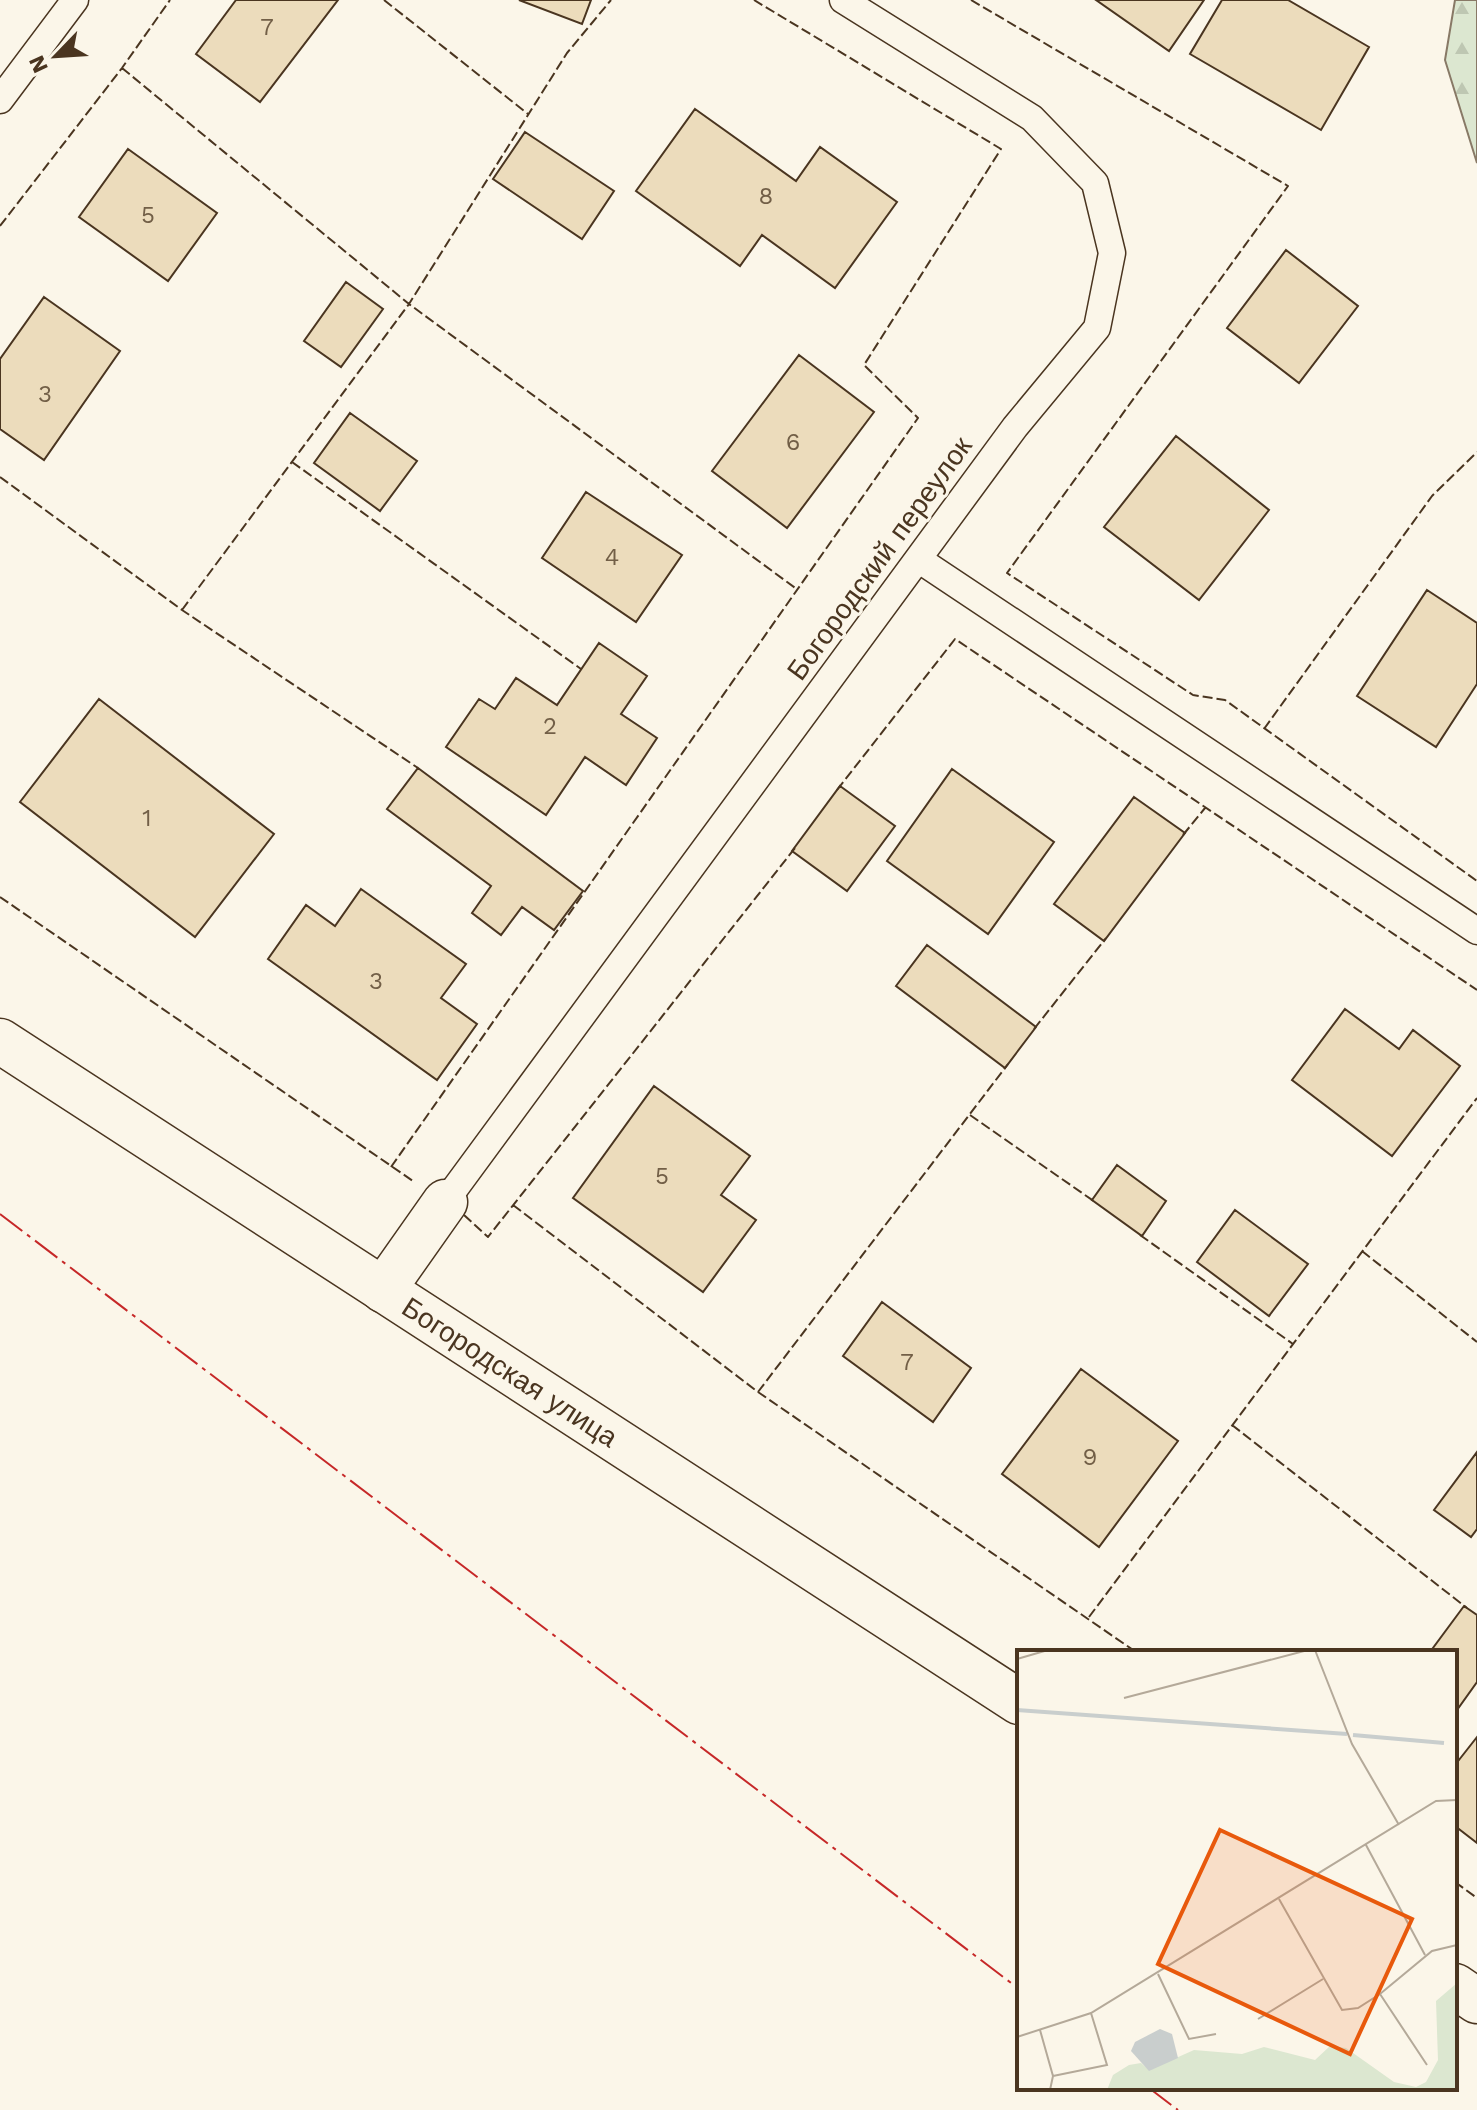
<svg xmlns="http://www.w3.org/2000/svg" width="1477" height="2110" viewBox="0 0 1477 2110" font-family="'Work Sans',sans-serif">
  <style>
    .forest { fill: url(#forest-firs); stroke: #887966; stroke-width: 2 }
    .building { fill: #ecdcbc; stroke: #4a3520; stroke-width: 2 }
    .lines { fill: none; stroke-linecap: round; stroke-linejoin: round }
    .service-casing { stroke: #4a3520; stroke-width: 29 }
    .minor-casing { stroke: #4a3520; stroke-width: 47 }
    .service { stroke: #fbf6e9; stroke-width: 26 }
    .minor { stroke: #fbf6e9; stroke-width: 44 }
    .fence { stroke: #4a3520; stroke-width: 2; stroke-dasharray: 10 4; stroke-linecap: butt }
    .power { stroke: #c62828; stroke-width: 2; stroke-dasharray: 28 6 4 6; stroke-linecap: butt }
    .labels { text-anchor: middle; stroke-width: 6; stroke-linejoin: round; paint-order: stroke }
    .number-label { font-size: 24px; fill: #725f47 }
    .street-label { font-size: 28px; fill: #4a3520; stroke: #fbf6e9 }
    .inset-river { fill: none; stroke: #c9cecd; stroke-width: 4 }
    .inset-road { fill: none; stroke: #b4a999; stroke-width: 2 }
    .view { fill: #e8590c; fill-opacity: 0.15; stroke: #e8590c; stroke-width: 4 }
    .inset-edge { fill: none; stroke: #4a3520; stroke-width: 4 }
  </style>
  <defs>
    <pattern id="forest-firs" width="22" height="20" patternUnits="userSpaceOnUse" patternTransform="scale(2)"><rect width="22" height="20" fill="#dce7d0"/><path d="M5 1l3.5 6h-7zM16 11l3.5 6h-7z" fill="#bec7b2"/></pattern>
  </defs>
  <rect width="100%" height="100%" fill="#fbf6e9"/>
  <!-- forest -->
  <path class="forest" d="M1455 0H1477V163L1445 60Z"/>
  <!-- building -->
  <path class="building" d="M236 0H338L260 102 196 54Z
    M519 0H591L582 24Z
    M1096 0H1204L1169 51Z
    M1222 0H1288L1369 47 1321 130 1190 54Z
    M695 109 796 181 820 147 897 202 835 288 762 235 740 266 636 191Z
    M525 132 614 191 582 239 493 179Z
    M128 149 217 213 168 281 79 217Z
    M1286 250 1358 306 1299 383 1227 328Z
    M346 282 383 309 341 367 304 341Z
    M44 297 120 351 44 460 0 429V359Z
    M799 355 874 412 787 528 712 471Z
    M350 413 417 461 380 511 314 463Z
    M1176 436 1269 510 1199 600 1104 527Z
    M586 492 682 555 636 622 542 558Z
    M1427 590 1477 623V684L1436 747 1357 696Z
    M599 643 647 676 621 714 657 738 626 785 585 757 546 815 446 747 479 699 495 709 516 678 557 705Z
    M99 699 274 834 195 937 20 802Z
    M418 768 583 891 554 930 522 907 501 935 472 913 491 886 387 809Z
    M952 769 1054 842 988 934 887 861Z
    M840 786 895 826 847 891 792 851Z
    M1134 797 1185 833 1104 941 1054 904Z
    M361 889 466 964 441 998 477 1024 437 1080 268 959 306 905 335 926Z
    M927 945 1036 1027 1005 1068 896 986Z
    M1345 1009 1399 1049 1413 1030 1460 1066 1392 1156 1292 1080Z
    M654 1086 750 1156 721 1195 756 1220 703 1292 573 1198Z
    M1117 1165 1166 1201 1142 1236 1092 1200Z
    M1235 1210 1308 1264 1269 1316 1197 1262Z
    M882 1302 971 1368 933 1422 843 1356Z
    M1081 1369 1178 1441 1099 1547 1002 1474Z
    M1477 1452V1529L1471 1537 1434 1510Z
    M1464 1606 1477 1615V1682L1457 1710 1455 1652H1430Z
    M1477 1737V1843L1455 1826V1765Z"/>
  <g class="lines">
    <!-- service casing -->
    <g class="service-casing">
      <path id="service" d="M0 100 75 0
        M918 559 1477 931
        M445 1202 1015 427 1097 328 1112 253 1095 183 1032 118 843 0"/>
    </g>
    <!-- minor casing -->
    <g class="minor-casing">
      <g id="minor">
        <path id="s1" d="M0 1041 1019 1702"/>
        <path d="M383 1290 445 1202"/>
        <path d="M1455 1986 1477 2001"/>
      </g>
    </g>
    <!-- service -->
    <use href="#service" class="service"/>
    <!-- minor -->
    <use href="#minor" class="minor"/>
    <!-- fence -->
    <path class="fence" d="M384 0 528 114
      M971 0 1288 186 1007 573 1193 695 1225 700 1477 881
      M122 68 409 304 798 590
      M0 226 122 68 170 0
      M292 462 581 669
      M0 477 182 610 418 768
      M182 610 409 304 567 53 611 0
      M1264 729 1432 496 1477 452
      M837 790 955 639 1477 990
      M1183 835 1205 808
      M0 897 413 1181
      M1034 1029 1106 938
      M970 1115 1095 1202
      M391 1167 918 418 864 365 1001 149 754 0
      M513 1205 758 1392 1136 1652
      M464 1215 488 1237 795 848
      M1140 1235 1293 1344
      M1362 1251 1477 1342
      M758 1392 1008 1064
      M1232 1425 1467 1608
      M1089 1617 1477 1098
      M1455 1882 1477 1898"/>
    <!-- power -->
    <path class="power" d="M0 1214 1019 1989
      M1149 2088 1178 2110"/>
  </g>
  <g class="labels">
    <!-- number labels -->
    <g class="number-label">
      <text x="267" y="35">7</text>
      <text x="766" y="204">8</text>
      <text x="148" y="223">5</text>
      <text x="45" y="402">3</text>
      <text x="793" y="450">6</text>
      <text x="612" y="565">4</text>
      <text x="550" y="734">2</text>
      <text x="147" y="826">1</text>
      <text x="376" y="989">3</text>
      <text x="662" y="1184">5</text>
      <text x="907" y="1370">7</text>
      <text x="1090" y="1465">9</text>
    </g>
    <!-- street labels -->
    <g class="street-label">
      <text transform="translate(879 558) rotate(-54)" y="10">Богородский переулок</text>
      <text dy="10" stroke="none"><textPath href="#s1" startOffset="608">Богородская улица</textPath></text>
    </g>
  </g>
  <!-- overview -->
  <g transform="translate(1017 1650)">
    <rect width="440" height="440" fill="#fbf6e9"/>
    <path d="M440 333V440H90L96 425 112 415 124 413 132 420 177 400 225 404 247 397 298 410 313 396 329 398 377 432 399 437 409 432 421 410 419 351Z" fill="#dce7d0"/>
    <path d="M143 379 155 384 161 408 132 421 114 401 118 392Z" fill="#c9cecd"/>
    <path class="inset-river" d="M0 60 330 84M336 85 427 93"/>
    <path class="inset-road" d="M298 0 335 94 382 175M0 9 31 0M107 48 291 0M349 195 408 305M262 249 325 360 341 358 363 344 415 301 440 295M141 324 172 389 199 384M363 344 410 415M241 369 306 329M23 380 36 426 33 440M0 387 74 363 419 151 440 150M36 426 90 415 74 363"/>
    <path class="view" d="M203 180 395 269 333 404 141 314Z"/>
    <rect width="440" height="440" class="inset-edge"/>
  </g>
  <!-- north arrow -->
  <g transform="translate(56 56) rotate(245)" stroke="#fbf6e9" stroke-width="6" paint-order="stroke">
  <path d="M0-6L14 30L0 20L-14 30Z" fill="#4a3520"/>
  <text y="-12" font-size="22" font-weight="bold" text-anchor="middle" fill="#4a3520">N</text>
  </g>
</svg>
